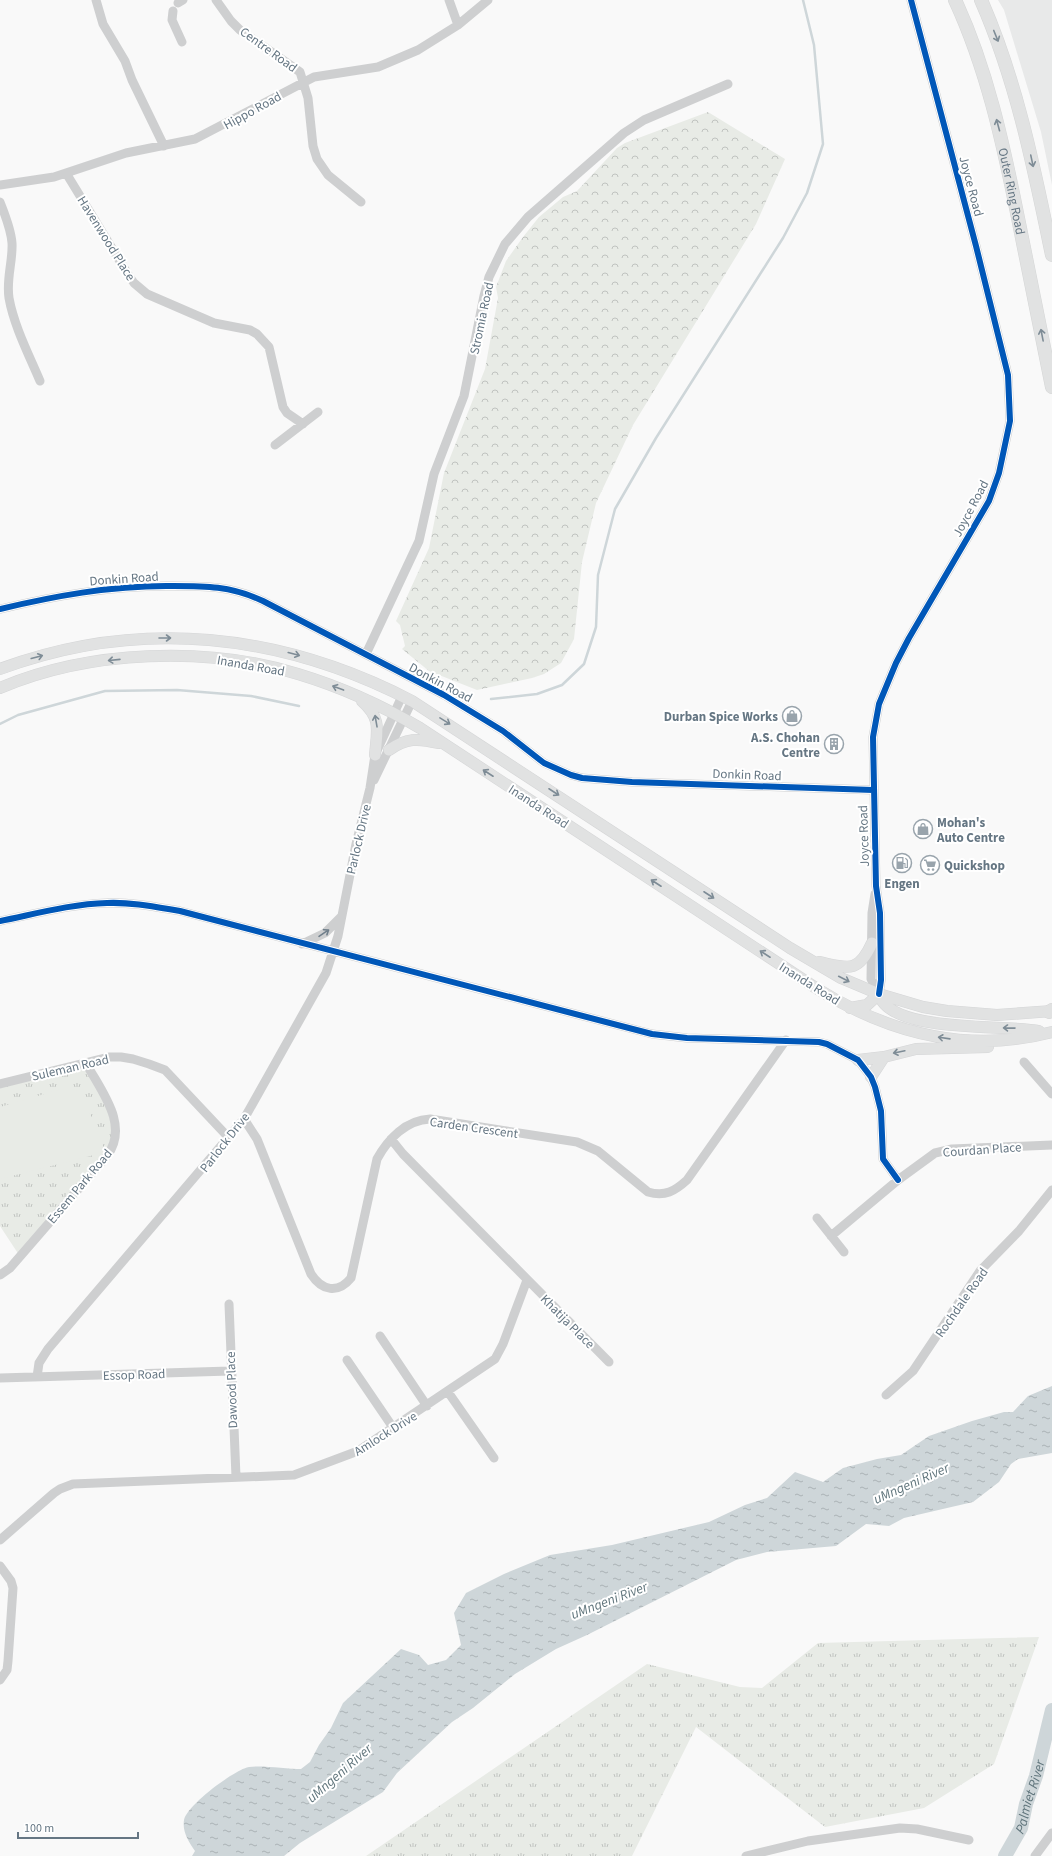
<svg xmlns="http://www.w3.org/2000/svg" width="1052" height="1856" viewBox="0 0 1052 1856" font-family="'Source Sans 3',sans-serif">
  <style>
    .built { fill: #e8e9e9 }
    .grass { fill: url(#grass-tufts) }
    .park { fill: url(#park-crowns) }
    .pitch { fill: #e8ebe6 }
    .water { fill: url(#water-ripples) }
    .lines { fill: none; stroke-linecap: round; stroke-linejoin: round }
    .stream { stroke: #ced6d9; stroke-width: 2.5 }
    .river { stroke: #ced6d9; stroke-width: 14 }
    .major-casing { stroke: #d5d6d7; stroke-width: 12 }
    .highway-casing { stroke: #d5d6d6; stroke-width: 14 }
    .minor { stroke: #cecfd0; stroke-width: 9 }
    .major { stroke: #e1e2e2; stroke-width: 11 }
    .highway { stroke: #e1e2e2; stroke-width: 13 }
    .cycleway-casing { stroke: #fff; stroke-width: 8 }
    .cycleway { stroke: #0057b8; stroke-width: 6 }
    .oneway { stroke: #7e8c96 }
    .oneway2 { stroke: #707f8b }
    .labels { text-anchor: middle; stroke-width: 4; stroke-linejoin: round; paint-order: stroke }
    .street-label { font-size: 13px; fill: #657683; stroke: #fff }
    .poi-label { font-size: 13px; font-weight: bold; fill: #657683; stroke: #fff; text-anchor: end }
    .water-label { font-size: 14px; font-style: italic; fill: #60757c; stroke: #fff }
  </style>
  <defs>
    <pattern id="grass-tufts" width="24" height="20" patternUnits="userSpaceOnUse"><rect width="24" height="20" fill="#e8ebe6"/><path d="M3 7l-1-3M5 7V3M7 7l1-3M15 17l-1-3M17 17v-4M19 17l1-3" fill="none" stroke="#c0c3c0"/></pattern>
    <pattern id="park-crowns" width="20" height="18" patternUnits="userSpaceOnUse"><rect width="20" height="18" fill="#e8ebe6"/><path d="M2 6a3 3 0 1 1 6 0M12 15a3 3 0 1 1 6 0" fill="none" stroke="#c0c3c0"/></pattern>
    <pattern id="water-ripples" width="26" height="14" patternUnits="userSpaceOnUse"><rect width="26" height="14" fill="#ced6d9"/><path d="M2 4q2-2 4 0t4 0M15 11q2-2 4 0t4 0" fill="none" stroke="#abb2b5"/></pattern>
  </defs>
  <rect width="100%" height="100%" fill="#f9f9f9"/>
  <!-- built -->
  <path class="built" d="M998 0H1052V185L1041 132 1004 10Z"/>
  <!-- grass -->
  <path class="grass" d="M85 1064 111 1115 112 1143 19 1255 0 1226V1085Z
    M1039 1637 994 1764 924 1808 825 1827 696 1727 632 1856H366L647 1664 740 1687 762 1688 818 1643Z"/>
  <!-- park -->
  <path class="park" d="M708 112 785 159 756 224 633 425 596 503 582 562 574 639 561 663 544 674 532 678 477 690 429 671 402 649 405 646 400 625 396 621 429 548 444 473 485 369 498 298 496 287 506 261 523 237 539 217 563 197 577 191 617 148 625 143Z"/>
  <!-- pitch -->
  <path class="pitch" d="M68 1087 79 1092 83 1096 104 1148 98 1154 0 1179V1107Z"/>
  <!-- water -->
  <path class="water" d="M1052 1386V1453L1018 1459 1011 1464 999 1482 973 1502 904 1518 889 1526 866 1524 836 1546 767 1552 736 1560 587 1635 556 1649 515 1674 473 1708 452 1722 397 1773 383 1792 300 1843 284 1856H192L195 1851C189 1842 182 1832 184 1820 187 1805 234 1770 249 1767 262 1765 287 1769 301 1769L310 1762 319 1745 331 1728 343 1703 401 1649 419 1655 428 1665 446 1660 461 1645 454 1613 466 1593 504 1574 550 1555 612 1545 709 1522 745 1505 767 1498 795 1472 823 1482 843 1468 877 1459 901 1455 929 1436 972 1421 1004 1412H1013L1028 1396Z"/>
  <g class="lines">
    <!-- stream -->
    <path class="stream" d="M491 699 537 694 562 685 584 664 596 627 598 575 615 509 656 438 783 238 807 193 823 144 814 45 803 0
      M0 724 18 715 105 691 177 690 251 696 299 706"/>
    <!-- river -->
    <path class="river" id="s1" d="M1005 1856 1021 1828 1026 1804 1036 1776 1052 1710"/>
    <!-- major casing -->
    <g class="major-casing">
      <path id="major" d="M0 669C140 617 281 633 412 701L790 948 841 978 879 994 923 1007 947 1011 997 1015 1052 1011
        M0 688C89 650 207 646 298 674 341 687 381 705 420 728L816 988C888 1033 968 1054 1052 1032
        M362 701C382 719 377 730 375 755
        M389 750C406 738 418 738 438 743
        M819 962C848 968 858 974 872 943
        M879 994C889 1034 1007 1024 1039 1031
        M850 1008 867 1005 879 994
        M858 1060 884 1057 916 1049 988 1047
        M871 1077 884 1057"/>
    </g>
    <!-- highway casing -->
    <g class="highway-casing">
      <g id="highway">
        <path id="s2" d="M955 0C987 69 1003 143 1018 218 1029 274 1041 330 1052 387"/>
        <path d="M981 0C1017 82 1034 168 1052 255"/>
        <path d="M1049 1012 1052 1010"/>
      </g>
    </g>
    <!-- minor -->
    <path class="minor" d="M96 0 103 24 125 61 132 80 164 146
      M216 0 231 21 240 30 300 72 308 98 313 146 317 159 328 175 361 202
      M449 0 458 25
      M178 3 183 0
      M173 11 172 20 182 42
      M66 173 129 276 134 283 147 294 214 323 250 330 257 334 269 347 283 407 287 413 303 424
      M0 185 54 177 126 153 195 139 314 77 378 67 418 50 458 25 488 0
      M0 202C5 215 11 229 12 243 13 261 6 279 9 298 14 326 29 355 40 381
      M275 445 318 412
      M0 609C55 596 109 586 166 586 202 586 229 585 263 601L444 695 503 731 544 763 571 775 582 778 632 782 873 790
      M366 654 419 541 434 474 464 396 484 296 489 277 505 244 528 217 624 133 644 120 728 84
      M374 780 412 701
      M875 894 872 913 871 979 879 994
      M0 921C35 914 71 904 107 903 132 902 156 907 180 911L652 1034 687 1038 819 1042 827 1044 858 1060 871 1077 875 1087 881 1111 883 1159 898 1180
      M302 944 325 933 341 917
      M879 994 881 980 880 913 876 886 873 737 879 704 896 663 909 638 989 501 999 473 1010 421 1008 375 976 246 911 0
      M1024 1062 1052 1094
      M0 1084 109 1057H121L133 1059 149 1064 165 1070 229 1138
      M244 1119 257 1139 311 1274C322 1291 338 1294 351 1278L377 1159C388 1139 406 1120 430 1119L577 1142 598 1151 648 1192C665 1197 675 1191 687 1180L786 1040
      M391 1139 403 1154 609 1362
      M817 1218 844 1252
      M831 1236 898 1180 935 1153 952 1149 1052 1145
      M0 1275 10 1268 107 1156C130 1125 101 1091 86 1063
      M229 1304 236 1477
      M380 1336 427 1406
      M347 1360 394 1429
      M37 1377 39 1363 48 1349 244 1119 326 973 338 936 356 844 370 788 375 755 402 696
      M0 1378 230 1371
      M448 1392 494 1458
      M886 1395 913 1371 980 1271 1019 1231 1052 1190
      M0 1540 54 1493 60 1489 73 1484 294 1475 358 1451 495 1359 503 1344 527 1280
      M0 1566 11 1581 13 1588 8 1661 7 1670 0 1680
      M746 1856 808 1841 900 1828 917 1829 969 1840
      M1035 1856 1052 1833"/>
    <!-- major -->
    <use href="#major" class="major"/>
    <!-- highway -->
    <use href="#highway" class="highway"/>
    <!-- cycleway casing -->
    <g class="cycleway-casing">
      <path id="cycleway" d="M0 609C55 596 109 586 166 586 202 586 229 585 263 601L444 695 503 731 544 763 571 775 582 778 632 782 873 790
        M0 921C35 914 71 904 107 903 132 902 156 907 180 911L652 1034 687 1038 819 1042 827 1044 858 1060 871 1077 875 1087 881 1111 883 1159 898 1180
        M879 994 881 980 880 913 876 886 873 737 879 704 896 663 909 638 989 501 999 473 1010 421 1008 375 976 246 911 0"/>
    </g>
    <!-- cycleway -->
    <use href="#cycleway" class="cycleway"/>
  </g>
  <!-- one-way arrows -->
  <defs><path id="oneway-shaft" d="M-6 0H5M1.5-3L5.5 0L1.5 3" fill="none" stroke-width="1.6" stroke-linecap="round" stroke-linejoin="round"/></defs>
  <g class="oneway">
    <use href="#oneway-shaft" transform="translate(996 36) rotate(68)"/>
    <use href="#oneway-shaft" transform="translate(998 125) rotate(-105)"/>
    <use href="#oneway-shaft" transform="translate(1032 161) rotate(78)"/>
    <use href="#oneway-shaft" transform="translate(1042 335) rotate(-101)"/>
    <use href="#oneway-shaft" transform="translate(165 638)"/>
    <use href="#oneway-shaft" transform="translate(294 654) rotate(15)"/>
    <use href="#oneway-shaft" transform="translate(37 657) rotate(-15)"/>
    <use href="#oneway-shaft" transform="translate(114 660) rotate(174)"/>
    <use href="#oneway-shaft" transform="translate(338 688) rotate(-160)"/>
    <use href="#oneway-shaft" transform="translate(376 721) rotate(-100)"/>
    <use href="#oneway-shaft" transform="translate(445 721) rotate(32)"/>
    <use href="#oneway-shaft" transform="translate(488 773) rotate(-147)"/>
    <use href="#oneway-shaft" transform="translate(554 792) rotate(33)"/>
    <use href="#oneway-shaft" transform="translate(656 883) rotate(-147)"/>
    <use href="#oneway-shaft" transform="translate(709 895) rotate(33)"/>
    <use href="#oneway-shaft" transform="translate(765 954) rotate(-147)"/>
    <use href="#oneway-shaft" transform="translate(844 979) rotate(27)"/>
    <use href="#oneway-shaft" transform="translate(1009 1028) rotate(-179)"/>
    <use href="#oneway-shaft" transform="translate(944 1038) rotate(-172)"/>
    <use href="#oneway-shaft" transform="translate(899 1052) rotate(168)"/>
  </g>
  <use class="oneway2" href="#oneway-shaft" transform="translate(324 933) rotate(-34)"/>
  <!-- icons -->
  <defs>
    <g id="shop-ring" transform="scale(1)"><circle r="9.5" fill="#fff" stroke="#99a4ac" stroke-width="1.5"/><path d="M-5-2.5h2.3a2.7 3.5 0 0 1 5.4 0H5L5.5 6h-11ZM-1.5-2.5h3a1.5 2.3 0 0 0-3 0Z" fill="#99a4ac"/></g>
    <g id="building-ring" transform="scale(1)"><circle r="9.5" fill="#fff" stroke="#99a4ac" stroke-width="1.5"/><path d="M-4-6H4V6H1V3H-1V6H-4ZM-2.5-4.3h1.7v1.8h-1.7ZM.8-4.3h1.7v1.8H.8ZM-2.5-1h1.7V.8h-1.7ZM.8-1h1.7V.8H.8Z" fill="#99a4ac"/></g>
    <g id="fuel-ring" transform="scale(1)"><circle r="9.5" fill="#fff" stroke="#99a4ac" stroke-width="1.5"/><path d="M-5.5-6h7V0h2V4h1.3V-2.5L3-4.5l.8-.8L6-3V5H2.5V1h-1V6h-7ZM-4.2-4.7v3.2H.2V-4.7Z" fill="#99a4ac"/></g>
    <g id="supermarket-ring" transform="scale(1)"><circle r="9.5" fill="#fff" stroke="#99a4ac" stroke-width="1.5"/><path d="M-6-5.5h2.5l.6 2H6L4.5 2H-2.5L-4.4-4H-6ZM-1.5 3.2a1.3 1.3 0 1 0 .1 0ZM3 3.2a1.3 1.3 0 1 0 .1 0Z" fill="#99a4ac"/></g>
  </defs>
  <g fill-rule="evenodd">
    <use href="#shop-ring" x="792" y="716"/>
    <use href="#building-ring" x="834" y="744"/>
    <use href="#shop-ring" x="923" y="829"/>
    <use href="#fuel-ring" x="902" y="863"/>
    <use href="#supermarket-ring" x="930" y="865"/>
  </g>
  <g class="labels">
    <!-- street labels -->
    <g class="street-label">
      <text transform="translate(269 49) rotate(36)" y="5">Centre Road</text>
      <text transform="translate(252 110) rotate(-29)" y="5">Hippo Road</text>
      <text transform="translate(972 186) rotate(75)" y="5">Joyce Road</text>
      <text dy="5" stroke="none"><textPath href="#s2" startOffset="200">Outer Ring Road</textPath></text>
      <text transform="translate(107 238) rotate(58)" y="5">Havenwood Place</text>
      <text transform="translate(481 318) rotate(-78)" y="5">Stromia Road</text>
      <text transform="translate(970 508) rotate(-62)" y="5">Joyce Road</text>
      <text transform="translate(124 578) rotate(-4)" y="5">Donkin Road</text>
      <text transform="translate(251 665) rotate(10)" y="5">Inanda Road</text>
      <text transform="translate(441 682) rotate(28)" y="5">Donkin Road</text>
      <text transform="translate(747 774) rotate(2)" y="5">Donkin Road</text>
      <text transform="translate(539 806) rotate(33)" y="5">Inanda Road</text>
      <text transform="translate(863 836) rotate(-92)" y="5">Joyce Road</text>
      <text transform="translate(358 839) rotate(-77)" y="5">Parlock Drive</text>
      <text transform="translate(810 983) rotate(32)" y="5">Inanda Road</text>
      <text transform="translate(70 1067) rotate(-13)" y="5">Suleman Road</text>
      <text transform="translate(474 1127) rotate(8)" y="5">Carden Crescent</text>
      <text transform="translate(224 1142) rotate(-52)" y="5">Parlock Drive</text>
      <text transform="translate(982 1149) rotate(-4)" y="5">Courdan Place</text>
      <text transform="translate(79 1186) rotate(-50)" y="5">Essem Park Road</text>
      <text transform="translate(961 1302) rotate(-55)" y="5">Rochdale Road</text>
      <text transform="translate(568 1321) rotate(45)" y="5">Khatija Place</text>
      <text transform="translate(134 1374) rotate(-2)" y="5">Essop Road</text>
      <text transform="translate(231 1390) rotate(-92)" y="5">Dawood Place</text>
      <text transform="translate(385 1433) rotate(-32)" y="5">Amlock Drive</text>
    </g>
    <!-- poi labels -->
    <g class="poi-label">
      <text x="778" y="721">Durban Spice Works</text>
      <text x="820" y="742">A.S. Chohan<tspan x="820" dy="15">Centre</tspan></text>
      <text x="937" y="827" text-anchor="start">Mohan's<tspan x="937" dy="15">Auto Centre</tspan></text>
      <text x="944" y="870" text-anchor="start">Quickshop</text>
      <text x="902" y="888" text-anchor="middle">Engen</text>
    </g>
    <!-- water labels -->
    <g class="water-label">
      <text transform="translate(911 1483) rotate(-24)" y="5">uMngeni River</text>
      <text transform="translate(609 1600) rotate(-21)" y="5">uMngeni River</text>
      <text transform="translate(339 1773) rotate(-41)" y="5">uMngeni River</text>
      <text dy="5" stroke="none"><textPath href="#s1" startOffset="65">Palmiet River</textPath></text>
    </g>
  </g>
  <!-- scale -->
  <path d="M18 1832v6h120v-6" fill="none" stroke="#657683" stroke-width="2"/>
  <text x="24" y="1832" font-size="12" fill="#657683" stroke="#ffffff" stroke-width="3" paint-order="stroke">100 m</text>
</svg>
